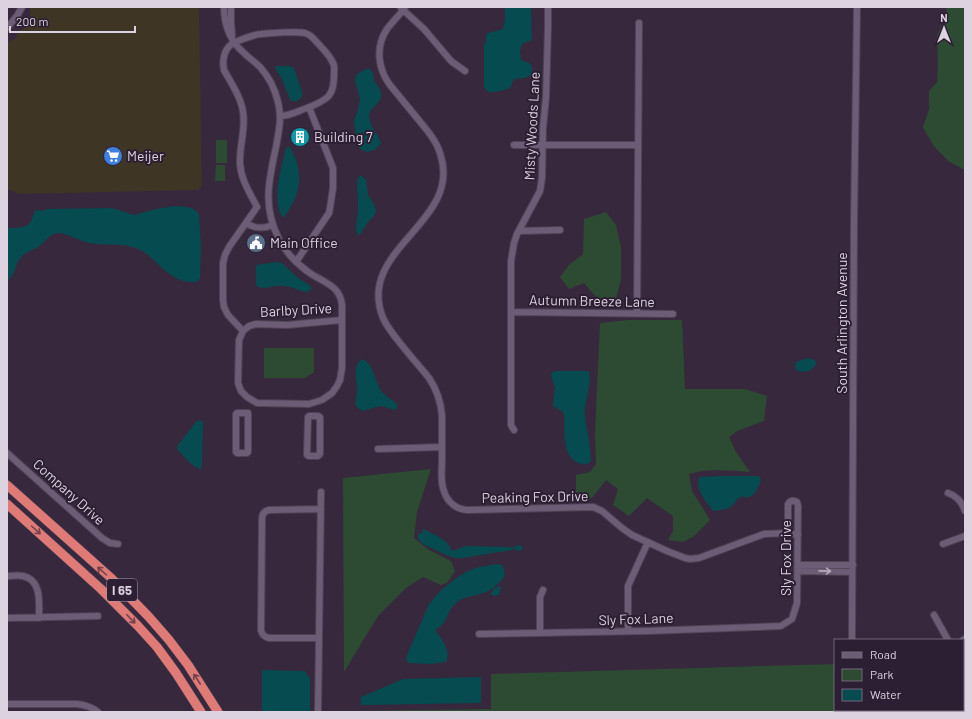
<svg xmlns="http://www.w3.org/2000/svg" width="972" height="719" viewBox="0 0 972 719" font-family="Barlow,sans-serif">
  <style>
    .commercial { fill: #3e3525 }
    .green { fill: #2d4b32 }
    .water { fill: #054b50 }
    .lines { fill: none; stroke-linecap: round; stroke-linejoin: round }
    .minor-casing { stroke: #4f4355; stroke-width: 8 }
    .highway-casing { stroke: #4f4355; stroke-width: 10 }
    .minor { stroke: #6d5c75; stroke-width: 6 }
    .highway { stroke: #e07a76; stroke-width: 9 }
    .oneway { stroke: #75434e }
    .oneway2 { stroke: #b5a9bb }
    .labels { text-anchor: middle; stroke-width: 4; stroke-linejoin: round; paint-order: stroke }
    .shield { fill: #2d1f33; stroke: #a89cac; stroke-width: 1 }
    .shield-label { font-size: 13px; font-weight: bold; fill: #dcd2e0 }
    .street-label { font-size: 14px; fill: #dcd2e0; stroke: #2d1f33 }
    .poi-label { font-size: 14px; fill: #dcd2e0; stroke: #2d1f33; text-anchor: start }
  </style>
  <rect width="100%" height="100%" fill="#37283e"/>
  <!-- commercial -->
  <path class="commercial" d="M30 7H199L202 186 198 190 19 194 7 189V43L16 38 19 31 30 24Z"/>
  <!-- green -->
  <path class="green" d="M947 7H965V170L948 161 933 145 923 127 929 109V91L937 82 938 65 937 35 945 19Z
    M216 140H227V163H216Z
    M216 165H225V181H215Z
    M606 212 616 225 621 247V279L616 299 601 303 584 283 569 289 560 277 569 265 583 254 584 219Z
    M628 320H682L685 389H745L767 396 764 421 737 431 729 437 736 452 750 472C730 471 708 468 689 474L692 491 710 520 694 536 683 542 668 540 673 531V516L647 498 629 516 613 505 618 489 606 480 592 498 576 497V475L590 472 596 464 595 434 600 323Z
    M264 348H314V372L305 378H264Z
    M431 469 417 512 414 538 429 550 451 561 455 571 447 583 441 585 423 577 406 588 378 616 344 672 343 478Z
    M835 664V710H847V712H352V711L491 709V674Z"/>
  <!-- water -->
  <path class="water" d="M505 7H531L532 40 522 44 520 51 521 60 529 63 532 66V73L530 76 524 78 514 79 510 88C506 90 493 93 489 92 486 91 486 89 484 87V44L486 42V35L488 33 503 29 505 19Z
    M276 66H289L294 68 302 92V97C299 100 296 102 292 101L290 100 282 79 275 68Z
    M366 69C368 69 369 68 371 71 374 73 373 77 374 80 376 86 383 89 381 97 380 104 370 108 369 115 369 125 377 134 381 142 377 153 363 155 357 145L354 121 358 109 360 99 355 80 357 74Z
    M289 146C292 150 294 155 296 160 303 183 298 199 283 218 271 201 281 171 285 152V149Z
    M359 176H362L366 180 368 195 374 204 376 211 374 216 368 222 360 235H358L356 230 358 208 357 180Z
    M175 206C184 207 193 206 199 214L201 247 200 278C198 282 196 283 190 282 171 281 160 264 145 253 141 250 136 248 132 247 118 243 103 246 89 243 80 241 65 232 57 233 50 234 44 243 38 247 33 250 26 252 22 256 14 264 17 274 7 281V228C15 228 27 229 31 221 33 218 33 214 35 211L39 210 41 211 48 209 112 208 134 215 156 209Z
    M276 262 282 263 298 278 309 285 312 288C310 291 308 292 305 292 297 290 291 286 283 286 274 285 266 290 258 287L256 284V265Z
    M807 358 815 360 816 363C814 371 804 374 796 370L795 365 796 362Z
    M362 359C373 363 375 380 380 389 384 396 392 399 397 404V407L395 410 381 406 376 407 363 411C360 410 357 408 356 405 355 401 357 396 357 392 358 382 351 367 362 359Z
    M557 371H588L589 372C592 386 584 400 585 415 586 426 589 438 590 449 591 453 590 457 591 461 587 465 584 465 579 463 561 457 565 429 564 414L563 412 553 406V404L555 388 551 375 552 372Z
    M198 420 203 421V424L202 464 201 468 200 470 190 463 177 449 178 445 195 423Z
    M719 476H759L761 480C759 485 755 497 748 497 744 498 743 495 739 498 735 500 736 502 733 505 728 510 719 510 713 511 707 503 693 487 700 477Z
    M423 529C428 531 446 540 448 544 450 545 450 548 451 550 457 552 459 547 466 546L514 547 521 545 523 549C520 552 517 551 514 548L511 550 462 558H455L446 555 423 544 419 540 418 537V534L422 533V530Z
    M498 564 502 565C508 576 503 580 494 587L495 589 499 586 501 587 499 595 494 596 490 594 494 590 493 588C481 597 465 594 455 604 448 610 447 620 441 626 440 627 438 628 436 629V632C443 639 451 652 446 662L430 664 409 663 406 660 407 655 429 604 440 591 458 577 468 571 479 567Z
    M262 670 305 671 310 679V712H262Z
    M481 677V703L361 705V697L403 679Z"/>
  <g class="lines">
    <!-- minor casing -->
    <g class="minor-casing">
      <path id="minor" d="M224 7C224 25 230 41 244 53 249 58 255 62 260 67 269 77 275 89 278 102 282 117 279 131 276 147 269 180 262 206 279 239 285 251 295 262 307 271 321 282 340 284 342 305V368L340 380 337 386 332 393 322 400 309 404 257 403 247 397 241 391 238 383 239 340 243 331 249 326 256 324 287 325 342 320
        M231 7V23L232 35
        M405 7C400 15 393 21 387 29 375 47 378 69 390 85 399 96 408 107 417 118 426 129 436 140 440 153 464 223 355 248 383 318 388 329 396 338 404 348 412 358 421 368 429 378 437 390 441 402 442 416 442 430 442 445 442 460 442 470 440 482 444 491 447 502 456 509 467 510L593 507 602 511 622 528 632 535 667 551 685 558 690 559 699 558 764 534 788 533 798 535
        M401 8 424 29 451 61 465 71
        M7 28 17 16 22 7
        M514 145H638
        M257 207C250 193 241 180 240 164 239 147 246 129 243 112 241 97 231 83 224 70 222 61 224 49 232 44 236 41 256 34 261 34 270 33 298 31 305 33 308 34 311 36 313 38 319 45 330 55 333 63 335 66 334 71 334 75 334 96 328 99 310 107 300 110 290 116 280 116
        M246 223C255 229 263 229 273 225
        M519 231 560 230
        M296 262 329 213 330 208 333 188V168L309 107
        M511 312 673 314
        M637 314 639 23
        M243 331 228 315 224 307 223 300V263L225 255 229 247 257 207
        M237 413H248V452L247 453H237L236 452V414Z
        M309 416H318L320 417V454L318 456H309L307 455 308 417Z
        M514 430 511 425V261L514 243 517 234 540 191 542 178 543 128 546 97 548 27V7
        M378 449 442 447
        M7 453 102 538 110 543 118 544
        M948 493C957 496 962 502 965 511
        M943 544 965 536
        M798 565H853
        M798 571 852 572
        M7 576C12 576 18 575 23 576 42 580 39 603 39 618
        M934 615 948 640
        M7 618 98 616
        M628 631V586L648 542
        M540 633V597L543 590
        M479 634 647 631 781 626 792 619 797 603 798 506 797 502C793 500 790 501 788 504V533
        M319 638H269C264 637 262 635 261 630L262 519C262 514 264 511 269 510L321 509
        M852 640 854 221 857 7
        M963 640 965 639
        M963 669 965 673
        M7 704H77C85 705 92 707 98 712
        M852 710V712
        M318 712 321 492"/>
    </g>
    <!-- highway casing -->
    <g class="highway-casing">
      <path id="highway" d="M7 485 110 577 149 617 169 640 188 665 218 712
        M7 504 101 589 138 626 157 647 176 673 201 712"/>
    </g>
    <!-- minor -->
    <use href="#minor" class="minor"/>
    <!-- highway -->
    <use href="#highway" class="highway"/>
  </g>
  <!-- one-way arrows -->
  <defs><path id="oneway-shaft" d="M-6 0H5M1.5-3L5.5 0L1.5 3" fill="none" stroke-width="1.6" stroke-linecap="round" stroke-linejoin="round"/></defs>
  <g class="oneway">
    <use href="#oneway-shaft" transform="translate(36 530) rotate(42)"/>
    <use href="#oneway-shaft" transform="translate(102 571) rotate(-138)"/>
    <use href="#oneway-shaft" transform="translate(131 619) rotate(46)"/>
    <use href="#oneway-shaft" transform="translate(197 679) rotate(-123)"/>
  </g>
  <use class="oneway2" href="#oneway-shaft" transform="translate(825 571) rotate(1)"/>
  <!-- icons -->
  <defs>
    <g id="building-disc" transform="scale(1)"><circle r="9.5" fill="#0f9aa8" stroke="#2d1f33"/><path d="M-4-6H4V6H1V3H-1V6H-4ZM-2.5-4.3h1.7v1.8h-1.7ZM.8-4.3h1.7v1.8H.8ZM-2.5-1h1.7V.8h-1.7ZM.8-1h1.7V.8H.8Z" fill="#fff"/></g>
    <g id="supermarket-disc" transform="scale(1)"><circle r="9.5" fill="#3f7fe0" stroke="#2d1f33"/><path d="M-6-5.5h2.5l.6 2H6L4.5 2H-2.5L-4.4-4H-6ZM-1.5 3.2a1.3 1.3 0 1 0 .1 0ZM3 3.2a1.3 1.3 0 1 0 .1 0Z" fill="#fff"/></g>
    <g id="civic-disc" transform="scale(1)"><circle r="9.5" fill="#5c6f8a" stroke="#2d1f33"/><path d="M-.6-6.5H3V-4.5H.6V-3L4-1V1h2V6H-6V1h2V-1L-.6-3ZM-1.2 2.5V6h2.4V2.5Z" fill="#fff"/></g>
  </defs>
  <g fill-rule="evenodd">
    <use href="#building-disc" x="300" y="137"/>
    <use href="#supermarket-disc" x="113" y="156"/>
    <use href="#civic-disc" x="256" y="243"/>
  </g>
  <g class="labels">
    <!-- shield labels -->
    <rect class="shield" x="107" y="579" width="30" height="22" rx="3"/>
    <g class="shield-label">
      <text x="122" y="595">I 65</text>
    </g>
    <!-- street labels -->
    <g class="street-label">
      <text transform="translate(532 126) rotate(-87)" y="5">Misty Woods Lane</text>
      <text transform="translate(592 301) rotate(1)" y="5">Autumn Breeze Lane</text>
      <text transform="translate(296 310) rotate(-3)" y="5">Barlby Drive</text>
      <text transform="translate(842 323) rotate(-90)" y="5">South Arlington Avenue</text>
      <text transform="translate(69 492) rotate(42)" y="5">Company Drive</text>
      <text transform="translate(535 497) rotate(-1)" y="5">Peaking Fox Drive</text>
      <text transform="translate(786 558) rotate(-90)" y="5">Sly Fox Drive</text>
      <text transform="translate(636 619) rotate(-2)" y="5">Sly Fox Lane</text>
    </g>
    <!-- poi labels -->
    <g class="poi-label">
      <text x="314" y="142">Building 7</text>
      <text x="127" y="161">Meijer</text>
      <text x="270" y="248">Main Office</text>
    </g>
  </g>
  <!-- border -->
  <rect width="972" height="719" fill="none" stroke="#dcd2e0" stroke-width="16"/>
  <!-- legend -->
  <rect x="834" y="639" width="130" height="72" fill="#2d1f33" stroke="#736778"/>
  <rect x="842" y="652" width="20" height="6" fill="#6d5c75" stroke="#736778"/>
  <text x="870" y="659" font-size="12" fill="#dcd2e0">Road</text>
  <rect x="842" y="669" width="20" height="12" fill="#2d4b32" stroke="#736778"/>
  <text x="870" y="679" font-size="12" fill="#dcd2e0">Park</text>
  <rect x="842" y="689" width="20" height="12" fill="#054b50" stroke="#736778"/>
  <text x="870" y="699" font-size="12" fill="#dcd2e0">Water</text>
  <!-- north arrow -->
  <g transform="translate(944 28)" stroke="#2d1f33" stroke-width="3" paint-order="stroke">
  <path d="M0-3L7 15L0 10L-7 15Z" fill="#dcd2e0"/>
  <text y="-6" font-size="11" font-weight="bold" text-anchor="middle" fill="#dcd2e0">N</text>
  </g>
  <!-- scale -->
  <path d="M10 26v6h125v-6" fill="none" stroke="#dcd2e0" stroke-width="2"/>
  <text x="16" y="26" font-size="12" fill="#dcd2e0" stroke="#2d1f33" stroke-width="3" paint-order="stroke">200 m</text>
</svg>
